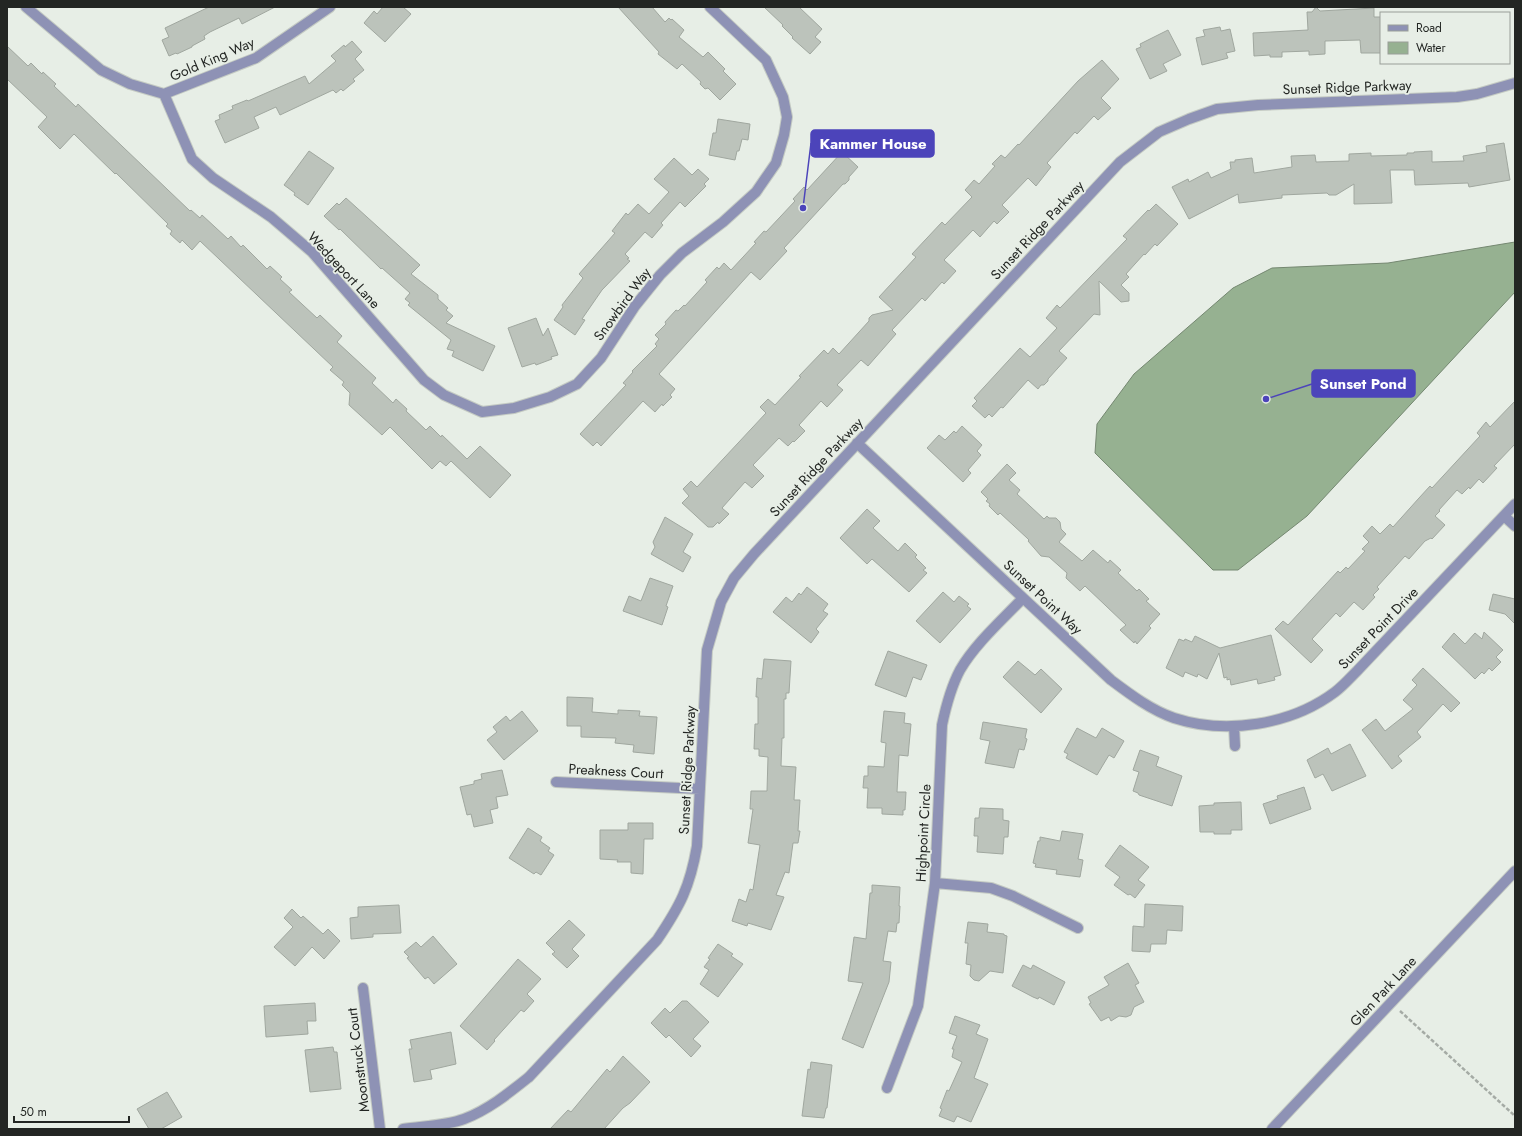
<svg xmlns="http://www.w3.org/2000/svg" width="1522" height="1136" viewBox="0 0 1522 1136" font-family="Jost,sans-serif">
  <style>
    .water { fill: #96b191; stroke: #748770 }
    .building { fill: #bcc3bb; stroke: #a0a79f }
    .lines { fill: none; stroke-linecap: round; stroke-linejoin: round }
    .street-casing { stroke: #c4cac3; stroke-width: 12 }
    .path { stroke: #a5aba5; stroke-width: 2.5; stroke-dasharray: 4 2; stroke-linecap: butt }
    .street { stroke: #8e92b5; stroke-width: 10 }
    .labels { text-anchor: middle; stroke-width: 3.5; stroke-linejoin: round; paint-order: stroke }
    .street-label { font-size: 14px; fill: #232623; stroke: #e7eee6 }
    .leader { fill: none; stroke: #4c44ba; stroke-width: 1.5 }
    .callout-dot { fill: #4c44ba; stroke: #e7eee6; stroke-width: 1.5 }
    .callout { fill: #4c44ba; stroke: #4c44ba; stroke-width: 1.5 }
    .callout-label { font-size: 15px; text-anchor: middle; font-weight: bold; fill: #fff }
  </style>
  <rect width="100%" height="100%" fill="#e7eee6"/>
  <!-- water -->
  <path class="water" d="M1515 242V292L1307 516 1238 570H1213L1095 453 1097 424 1134 374 1233 288 1272 268 1388 263Z"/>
  <!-- building -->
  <path class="building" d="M209 7H275L242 24 239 18 210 32 204 36 205 39 192 46V47L177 54 176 53 169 56 162 40 169 37 165 28Z
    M383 7H403L411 14 385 42 364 23 374 11 377 14Z
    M618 7H652L665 22 669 18 671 20 672 19 684 30 679 37 703 57 708 52 725 69 723 71 736 84 720 100 708 88 705 89 700 84 701 82 682 64 677 69 658 54 659 52Z
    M764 7H799L822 29 815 37 821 42 810 54 792 38 793 37 782 26 783 25Z
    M1316 7 1320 11 1374 8V17H1381V53H1361L1360 40 1325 41V54L1309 55V51L1282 52V57H1270V55L1254 56 1253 33 1308 30 1307 12H1312Z
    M1220 27 1221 31 1230 29 1235 51 1226 53 1228 58 1202 65 1196 38 1205 36 1203 30Z
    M1168 30 1181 55 1163 64 1167 71 1150 79 1136 49 1141 47 1140 44Z
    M352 41 362 52 355 59 364 70 353 79 355 81 343 91 341 89 336 93 333 90 280 115 276 107 254 117 259 128 225 143 215 121 220 119 219 115 233 109 232 106 247 100 248 101 305 76 309 84 336 61 331 56 344 45 345 47Z
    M7 46 28 66 31 63 42 74 43 72 56 84 54 86 76 107 78 104 190 211 191 210 200 218 202 215 228 239 231 236 241 247 243 245 267 269 270 266 282 277 280 279 292 290 289 292 317 318 320 315 342 336 337 342 376 378 372 383 393 403 396 399 407 409 406 411 426 430 430 426 441 437 442 435 467 459 480 446 511 475 490 498 451 461 446 466 440 461 432 469 390 427 382 435 349 405 350 393 342 385 344 382 330 370 333 367 200 241 192 250 182 240 180 243 170 234 172 231 166 226 168 224 116 173 115 174 74 134 60 149 38 127 47 117 7 79Z
    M1102 60 1119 79 1101 98 1111 108 1098 120 1094 116 1077 134 1075 132 1047 163 1051 167 1036 186 1028 178 1002 205 1009 212 997 224 994 221 980 237 973 230 944 260 956 271 944 284 942 282 925 301 922 298 892 330 896 334 868 366 861 360 837 385 843 390 827 407 821 401 799 425 805 431 794 442 793 441 788 446 779 438 753 465 764 476 752 488 745 482 722 508 729 514 719 524 718 522 713 527H708L682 503 689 496 683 489 691 481 697 487 766 413 760 407 768 399 775 405 801 377 799 376 824 350 828 354 833 348 839 354 869 321V318L872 315 893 310 879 297 916 257 912 254 942 222 945 225 972 197 965 190 974 180 979 184 995 166 992 164 1001 155 1005 158 1018 144 1019 145 1078 81Z
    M718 119 750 124 748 140 742 139 739 151H737L735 160 709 155 713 133H716Z
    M1504 143 1510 180 1469 187 1468 183 1415 185 1414 170H1390L1392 203 1354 204V184L1336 195H1329L1327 193 1282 195V198L1239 203 1238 194 1189 219 1172 187 1188 179 1189 182 1208 172 1211 178 1231 169 1230 162H1235V160L1252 158 1254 173 1292 167 1291 156 1315 155 1316 162 1349 161V154L1371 153V156L1407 155V153H1414V152L1432 151V162L1464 161 1463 156 1487 152 1486 146Z
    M309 151 334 168 308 205 294 195 295 193 284 185Z
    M842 152 858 167 849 177V180L845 184H843L784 248 787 251 760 280 751 272 659 374 675 389 670 395 672 397 663 406 662 404 655 412 643 401 601 446 597 442 593 446 580 434 626 385 623 383 633 372 632 371 657 346 655 344 659 339 655 335 666 324 665 322 676 310 678 311 684 305 685 306 707 282 705 280 717 267 719 269 724 263 731 270 756 243 754 242 764 231 766 232 795 201 793 199 804 187 807 190Z
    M674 158 692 175 698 169 709 179 704 184 706 186 685 207 680 202 661 223 663 225 652 238 645 232 625 254 629 258 627 259 630 261 602 290 582 319 585 320 575 335 554 320 563 307 562 305 583 278 579 274 615 233 612 231 626 213 628 215 638 204 649 214 669 192 654 179Z
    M346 198 420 265 411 274 438 295V299L448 308 446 310 453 316 446 323 495 346 483 371 452 356 454 351 447 349 451 340 408 305 410 303 405 299 410 293 382 268 381 269 340 229 339 230 324 216 337 203 339 205Z
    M1156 204 1178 224 1157 246 1155 244 1145 255 1144 254 1126 274 1129 277 1121 285 1129 293V301L1121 302 1099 281 1100 315 1094 314 1059 351 1067 358 1048 379V381L1044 385H1041L1038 389 1028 380 1003 408 1001 407 992 417 989 414 985 418 972 406 977 401 974 398 1020 348 1030 357 1057 328 1046 318 1057 305 1060 308 1127 239 1123 236 1148 210 1149 211Z
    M536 318 543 336 548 328 558 355 551 357 552 359 536 365 535 363 522 367 508 328Z
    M1515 401V444L1494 466 1497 468 1483 483 1479 479 1470 489 1469 487 1462 494 1457 490 1439 510 1440 511 1435 516 1445 525 1432 539 1431 538 1425 541 1409 559 1405 556 1377 587 1379 589 1373 595 1375 597 1363 610 1354 602 1340 617 1336 613 1312 639 1323 650 1311 663 1275 629 1283 621 1288 625 1338 571 1340 573 1346 567 1348 569 1365 551 1362 549 1369 542 1363 536 1372 526 1380 534 1390 524 1393 527 1419 498 1430 486 1432 488 1480 436 1477 433 1486 422 1490 427Z
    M962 426 982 445 977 451 981 455 968 470 971 473 963 482 927 448 939 435 945 440 954 431 956 433Z
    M1007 464 1016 473 1009 480 1020 490 1017 494 1044 519 1047 516 1049 518H1056L1060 522 1061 529 1066 534 1059 542 1082 561 1093 550 1108 563 1110 560 1121 570 1118 573 1137 591 1139 589 1149 599 1146 601 1160 614 1149 626 1151 628 1137 644 1135 641 1134 643 1120 630 1126 625 1085 586 1080 591 1066 578 1067 573 1049 557 1041 556 1028 541 1029 540 1027 538 1000 513 998 515 989 506 990 504 986 501 988 499 981 492Z
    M867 509 880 521 873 528 898 551 905 543 917 555 915 557 926 568 923 570 927 573 909 592 872 559 867 564 840 538Z
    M665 517 693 534 683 552 691 557 683 572 651 554 655 547 653 542Z
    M650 578 673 586 666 606 668 607 662 625 623 611 629 596 641 601Z
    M807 587 828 604 823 611 828 614 816 629 819 632 811 643 773 612 786 597 792 602 799 593 801 595Z
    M943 592 954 602 959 596 969 604 967 606 971 609 940 643 916 621Z
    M1493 594 1515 599V624L1505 614 1489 610Z
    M1484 632 1503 650 1496 657 1501 662 1492 671 1489 668 1484 674 1482 672 1475 679 1442 647 1454 633 1465 644 1475 633 1482 639Z
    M1271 635 1281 675 1274 677 1275 680 1258 684 1257 679 1231 685 1230 679 1227 680V677L1224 678 1219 653 1207 679 1198 674 1197 677 1185 672 1183 677 1166 668 1179 639 1184 641 1185 639 1192 642 1195 636 1220 648Z
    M888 651 927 665 921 680 913 677 906 697 875 685Z
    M764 659 791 661 789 693H786V699H784V738H782L781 766 796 767 794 800H800L798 831H800L798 843H793L789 873 785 872 776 895 784 897 771 930 748 923 747 926 732 921 739 899 746 902 750 889 753 890 760 845 748 843 753 809H750L751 791H767L768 757 759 756V749H754L755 724H758V697H756L757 678 762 679Z
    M1018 661 1035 675 1041 669 1062 689 1041 713 1003 677Z
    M1423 668 1460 703 1451 712 1443 704 1417 732 1421 737 1398 756 1402 761 1392 769 1362 730 1376 719 1385 731 1413 709 1403 700 1417 685 1412 680Z
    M567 697 593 698 592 712 618 714V710L640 711 639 716 657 717 654 754 633 752 634 745 615 743 616 738 581 737V726H567Z
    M522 711 538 731 504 760 487 740 497 732 493 727 506 716 510 721Z
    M884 711 905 713 904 723 911 724 908 756 899 755 897 792H906L905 810H903V815L882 814V808H867L868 788H863L864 776H868V766L884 767 886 743 881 742Z
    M983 722 1027 729 1025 738 1027 739 1024 750 1019 749 1014 768 985 763 990 741 980 739Z
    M1077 728 1096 738 1102 728 1124 741 1114 758 1109 755 1097 775 1066 758 1068 754 1064 752Z
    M1350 744 1366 776 1332 791 1323 774 1315 778 1307 760 1328 748 1331 754Z
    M1140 750 1159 757 1156 766 1182 776 1172 806 1139 795 1138 793 1133 791 1139 772 1133 770Z
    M502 770 508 795 496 797 498 808 490 810 493 823 474 827 471 814 467 815 460 787 474 784V781L482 779 481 774Z
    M1304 787 1311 809 1270 824 1263 804 1278 799 1277 796Z
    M1241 802 1242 830H1231V834H1214V832H1200L1199 806 1214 805V803Z
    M980 808 1003 809V820L1009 821 1008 837H1004L1003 854 977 852 978 836H974L975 818H979Z
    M628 823H653V839H644L643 874 631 873V862H617L618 860 600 859V830H628Z
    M528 828 542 837 540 841 550 848 548 851 554 855 541 875 536 872 534 874 509 858Z
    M1062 831 1083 834 1078 859 1083 860 1080 877 1056 874 1057 870 1035 867 1036 864 1033 863 1038 841H1040V837L1060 841Z
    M1120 845 1149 867 1138 880 1145 885 1135 898 1130 894 1128 895 1114 885 1120 877 1105 866Z
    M872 885 900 887 899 906H900L899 923H897L896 932 888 931 883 961 891 962 889 982 863 1048 842 1039 863 983 848 981 854 937 866 939 870 893H872Z
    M1145 904 1183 906 1182 931 1167 930 1166 944H1151L1150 952 1132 951 1133 926 1144 927Z
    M399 905 401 933 373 934V937L351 939 350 918 358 917V907Z
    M292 909 301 918 303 916 323 934 328 929 340 941 324 959 312 947 295 966 274 947 293 927 284 918Z
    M569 920 585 935 572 949 579 956 567 968 552 954 555 952 546 943Z
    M968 922 988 924 987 932 1004 934V935L1007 936 1003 973 990 971 979 981 974 980 970 976 971 965 966 964 968 943H965Z
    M433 936 457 964 434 984 428 977 425 979 407 958 409 957 404 952 416 942 421 947Z
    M718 944 733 954 731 956 743 964 718 997 700 984 709 970 704 967 710 959 708 958Z
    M518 959 541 979 527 994 534 1001 524 1012 521 1010 494 1040 495 1041 487 1050 460 1026Z
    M1128 963 1139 983 1135 985 1144 1002 1134 1007 1131 1015 1126 1017 1119 1016 1111 1021 1109 1017 1101 1021 1089 1004 1091 1003 1088 997 1109 985 1104 977Z
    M1023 965 1031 969 1033 965 1065 982 1054 1005 1039 997 1038 999 1033 997 1012 986Z
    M682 1001H687L709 1022 693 1039 701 1046 691 1057 669 1035 666 1038 651 1023 665 1008 670 1013Z
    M315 1003 316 1021H307L308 1034 266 1037 264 1006Z
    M955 1016 980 1025 976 1034 988 1039 974 1078 988 1084 971 1122 957 1116 954 1122 939 1116 942 1109 940 1108 947 1090 949 1091 962 1062 952 1057 954 1049H952L957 1036 949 1033Z
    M451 1032 456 1064 430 1070 432 1079 414 1082 409 1049H412L410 1040Z
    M333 1047 334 1052H337L341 1089 310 1092 305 1050Z
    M623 1056 650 1082 630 1103 623 1108 604 1129H550L568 1110 571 1112 607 1069 610 1072Z
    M811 1062 832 1065 827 1108H826L824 1118 802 1116 808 1069 810 1070Z
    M167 1092 182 1117 161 1129H149L137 1109Z"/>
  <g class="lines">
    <!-- street casing -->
    <g class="street-casing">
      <path id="street" d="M26 7 101 70 130 84 164 94
        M164 94 192 159 213 178 271 217 312 252 424 380 444 395 482 412 514 408 550 397 577 384 601 358 635 306 660 275 682 253 723 222 756 192 776 163 784 135 787 117 783 97 766 60 710 7
        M164 94 256 58 330 7
        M857 443 1111 680C1131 695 1151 710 1174 718 1226 735 1291 725 1335 692 1343 686 1350 678 1357 671L1515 504
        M1504 516 1515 526
        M1234 726 1235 746
        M556 782 700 789
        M935 883 991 888 1013 896 1078 928
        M363 988 380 1129
        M887 1088 918 1006 922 977 935 883 942 725C946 706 951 687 960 670 975 644 1002 620 1023 598
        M403 1129C422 1126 445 1126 464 1119 488 1110 509 1093 529 1077L657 940C680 906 690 887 697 846L707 650 721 602 734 578 754 554 1120 162 1159 132 1189 119 1217 109 1258 105 1457 97 1477 94 1515 83
        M1272 1129 1515 871"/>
    </g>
    <!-- path -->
    <path class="path" d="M1400 1011 1515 1116"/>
    <!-- street -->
    <use href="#street" class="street"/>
  </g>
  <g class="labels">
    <!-- street labels -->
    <g class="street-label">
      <text transform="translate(212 59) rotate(-23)" y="5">Gold King Way</text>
      <text transform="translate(1347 87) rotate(-2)" y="5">Sunset Ridge Parkway</text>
      <text transform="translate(1037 230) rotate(-47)" y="5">Sunset Ridge Parkway</text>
      <text transform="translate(344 270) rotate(47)" y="5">Wedgeport Lane</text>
      <text transform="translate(622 304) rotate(-54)" y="5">Snowbird Way</text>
      <text transform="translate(816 467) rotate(-47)" y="5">Sunset Ridge Parkway</text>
      <text transform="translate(1043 597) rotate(43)" y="5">Sunset Point Way</text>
      <text transform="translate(1378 628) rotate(-46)" y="5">Sunset Point Drive</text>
      <text transform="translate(687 770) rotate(-87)" y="5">Sunset Ridge Parkway</text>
      <text transform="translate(616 771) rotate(3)" y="5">Preakness Court</text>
      <text transform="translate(923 833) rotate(-87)" y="5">Highpoint Circle</text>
      <text transform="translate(1383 991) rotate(-47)" y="5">Glen Park Lane</text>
      <text transform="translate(358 1060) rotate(-97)" y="5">Moonstruck Court</text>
    </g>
  </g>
  <!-- callouts -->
  <path class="leader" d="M803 208L811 143M1266 399L1312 384"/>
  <g class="callout-dot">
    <circle cx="803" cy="208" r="4"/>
    <circle cx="1266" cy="399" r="4"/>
  </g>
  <g class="callout">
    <rect x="811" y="130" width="123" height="27" rx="4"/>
    <rect x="1312" y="370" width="103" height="27" rx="4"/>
  </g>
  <g class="callout-label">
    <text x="873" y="149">Kammer House</text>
    <text x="1363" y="389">Sunset Pond</text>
  </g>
  <!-- border -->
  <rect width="1522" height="1136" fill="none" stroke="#232623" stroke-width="16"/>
  <!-- legend -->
  <rect x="1380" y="12" width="130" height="52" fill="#e7eee6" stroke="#999e98"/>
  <rect x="1388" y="25" width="20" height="6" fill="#8e92b5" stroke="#999e98"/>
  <text x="1416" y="32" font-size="12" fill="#232623">Road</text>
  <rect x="1388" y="42" width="20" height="12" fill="#96b191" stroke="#999e98"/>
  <text x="1416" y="52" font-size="12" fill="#232623">Water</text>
  <!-- scale -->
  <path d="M14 1116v6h115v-6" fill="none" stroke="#232623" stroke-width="2"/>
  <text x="20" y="1116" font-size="12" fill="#232623" stroke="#e7eee6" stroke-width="3" paint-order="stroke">50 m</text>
</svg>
